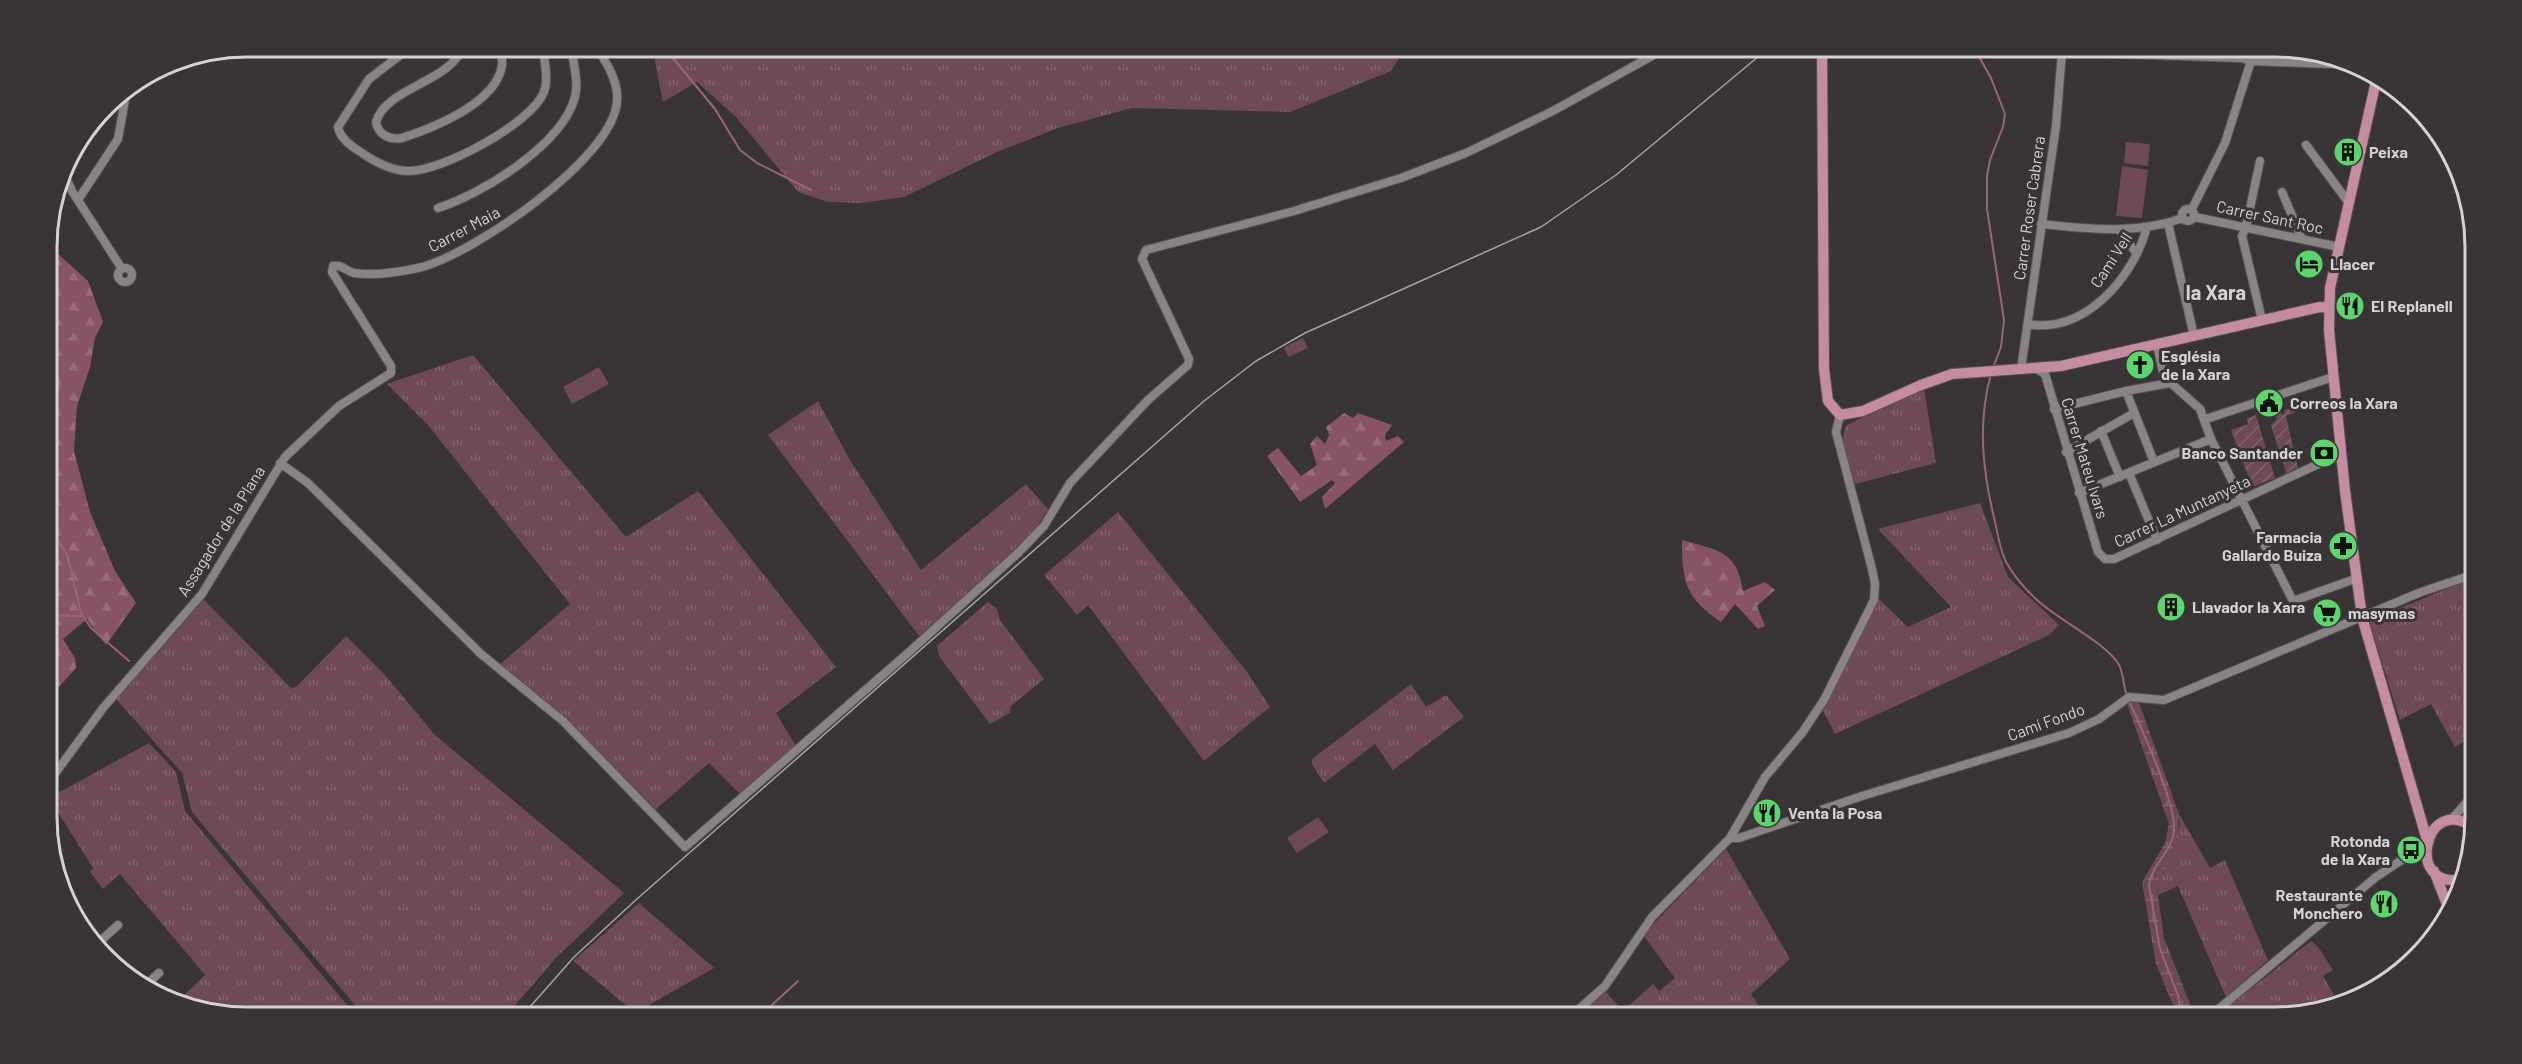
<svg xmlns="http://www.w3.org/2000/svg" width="2522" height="1064" viewBox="0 0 2522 1064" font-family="Barlow,sans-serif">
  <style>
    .grass { fill: url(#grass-tufts) }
    .forest { fill: url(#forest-firs) }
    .wetland { fill: url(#wetland-marsh) }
    .garden { fill: url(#garden-furrows) }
    .pitch { fill: #6e4a57 }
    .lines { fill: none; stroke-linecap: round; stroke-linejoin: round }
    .stream { stroke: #9b6579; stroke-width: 2 }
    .minor-casing { stroke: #565354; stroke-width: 10 }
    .major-casing { stroke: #565354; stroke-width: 12 }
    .minor { stroke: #898385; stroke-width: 8 }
    .major { stroke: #c48ba1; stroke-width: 10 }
    .tram { stroke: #a9a5a6; stroke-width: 1.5 }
    .labels { text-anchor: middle; stroke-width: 6; stroke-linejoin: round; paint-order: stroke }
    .poi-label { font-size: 16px; font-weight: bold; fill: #d5d2d3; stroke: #393436; text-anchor: start }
    .street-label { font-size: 16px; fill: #d5d2d3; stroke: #393436 }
    .quarter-label { font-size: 20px; font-weight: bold; fill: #d5d2d3; stroke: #393436 }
    .rim { fill: none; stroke: #d5d2d3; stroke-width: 3 }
  </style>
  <defs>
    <pattern id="grass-tufts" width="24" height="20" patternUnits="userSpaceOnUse" patternTransform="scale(1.5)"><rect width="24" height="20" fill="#6e4a57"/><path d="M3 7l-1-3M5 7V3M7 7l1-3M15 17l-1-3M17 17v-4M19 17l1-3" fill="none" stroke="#82636e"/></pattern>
    <pattern id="forest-firs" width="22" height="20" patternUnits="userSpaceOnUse" patternTransform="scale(1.5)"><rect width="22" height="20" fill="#885367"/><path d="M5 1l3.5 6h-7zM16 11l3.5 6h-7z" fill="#986b7c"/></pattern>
    <pattern id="wetland-marsh" width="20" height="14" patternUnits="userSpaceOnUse" patternTransform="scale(1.5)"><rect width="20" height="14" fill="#6e4a57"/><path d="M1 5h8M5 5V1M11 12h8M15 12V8" fill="none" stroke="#82636e"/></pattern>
    <pattern id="garden-furrows" width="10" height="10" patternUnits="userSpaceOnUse" patternTransform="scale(1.5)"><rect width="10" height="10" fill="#6e4a57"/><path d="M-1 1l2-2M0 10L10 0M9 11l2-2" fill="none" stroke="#82636e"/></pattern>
  </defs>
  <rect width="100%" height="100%" fill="#393436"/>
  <!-- grass -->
  <path class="grass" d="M648 47H1406L1391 71 1290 112 1132 108 1058 128 997 152 904 197 861 203 828 202 798 192 736 117 697 82 663 102 653 51Z
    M473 355 626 537 698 491 836 667 776 713 796 746 741 795 709 763 654 811 498 666 570 604 428 425 387 384Z
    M1924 388 1936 463 1855 484C1850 468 1837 441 1847 425Z
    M818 401 850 460 921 570 1026 484 1048 509C1030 547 952 606 919 636L768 435Z
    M1980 503 2008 577 2059 625 2049 635 1835 734 1822 709 1878 598 1908 627 1951 607 1878 529Z
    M1118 512 1247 672 1270 707 1204 761 1088 605 1077 615 1044 575Z
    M2475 577V735L2455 747 2431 704 2400 720 2369 621Z
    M203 599 291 688 296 687 346 636 385 675 435 735 624 893 556 958 505 1017H365L192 812 182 773 116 699Z
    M988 602 997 609 1000 620 1044 679 1011 706 1010 713 990 724 939 656 937 646Z
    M1411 684 1426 707 1446 695 1464 717 1393 770 1375 744 1324 783 1312 764V759Z
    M149 743 176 772 185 811 357 1017H247L238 1010 233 1015 176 1003 205 975 120 874 103 889 90 872 93 868 49 798Z
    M2179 814 2210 868 2225 860 2268 960 2226 997 2178 886 2158 895C2153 869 2184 845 2179 814Z
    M1726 849 1790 959 1751 994 1766 1017H1585L1582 1013 1604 990 1623 1011 1653 984 1659 991 1675 978 1643 935Z
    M639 903 714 968 635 1013 573 961Z
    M2311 941 2318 947 2333 970 2323 976 2334 995 2288 1017H2215Z"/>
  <!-- forest -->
  <path class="forest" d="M47 244 88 281 103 322 95 338 90 367 77 406 74 451 90 512 115 571 136 603 106 645 87 619 63 639 75 658 76 668 50 697 48 694Z
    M1344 413 1353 418 1358 413 1392 425 1385 435 1386 441 1398 436 1404 442 1325 509 1322 497 1335 483 1332 480 1300 502 1267 456 1278 448 1301 476 1317 465 1310 444 1317 436 1325 444 1329 435 1326 427Z
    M1682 540C1717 550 1737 550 1743 591L1765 582 1775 590 1757 606 1765 626 1758 629 1735 604 1721 622C1685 598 1682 581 1682 540Z"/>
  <!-- wetland -->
  <path class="wetland" d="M2133 700H2138L2179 814 2178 837 2157 889 2164 938 2195 1017H2174V1007L2156 964 2142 882 2165 843 2169 824 2127 704Z"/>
  <!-- garden -->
  <path class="garden" d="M2293 407 2295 413 2286 416 2298 468 2286 473 2271 425 2277 419 2273 410 2279 408 2281 414H2285L2284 410Z
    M2256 415 2275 478 2252 487 2231 430 2248 424 2247 418Z"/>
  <!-- pitch -->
  <path class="pitch" d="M2126 142 2150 144 2148 166 2124 163Z
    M2122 166 2148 170 2142 218 2116 216Z
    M1303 338 1308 348 1288 357 1284 347Z
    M599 367 609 384 572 404 563 387Z
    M1318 817 1329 832 1297 853 1287 838Z"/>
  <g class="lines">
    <!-- stream -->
    <path class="stream" d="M663 46 715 109 740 150 757 163 811 190
      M1973 46 1991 78 2005 114 2003 127 1990 160 1987 176V209L2004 320 2001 347 1993 368
      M47 310 50 320 47 332
      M47 357 60 382 47 438
      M1991 374C1977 424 1983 473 1995 522 1998 535 2000 550 2006 562 2014 576 2025 589 2037 600 2058 620 2107 643 2119 665 2124 674 2123 686 2127 696
      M48 525 67 554 81 613 91 628 129 661
      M48 615 81 616
      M2129 701C2141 727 2177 806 2174 831 2172 852 2151 865 2149 885L2160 949 2178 995 2182 1017
      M759 1017 798 981"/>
    <!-- minor casing -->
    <g class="minor-casing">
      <path id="minor" d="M412 46 369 79 338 127C340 139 353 147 362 153 375 162 393 171 409 171 442 171 531 124 544 92 549 78 544 61 543 46
        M463 46C452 82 386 87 376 122 378 135 390 140 402 138 433 128 497 103 502 65 503 59 500 53 500 46
        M2306 145 2349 203
        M2260 161 2246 227 2242 236 2262 320
        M63 172 72 191 122 269
        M2282 192 2302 239
        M78 200 118 139 127 89
        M438 208C482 194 562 145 575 97 579 82 573 62 571 46
        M2182 215a6 6 0 1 1 12 0a6 6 0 1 1-12 0Z
        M2192 209 2225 143 2251 61
        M2195 217 2339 247
        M2168 223 2194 336
        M2041 224C2090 229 2135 235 2183 218
        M2120 231 2136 253
        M118 275a7 7 0 1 1 14 0a7 7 0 1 1-14 0Z
        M2028 324C2084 335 2134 277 2147 227
        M2157 345 2164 377 2200 409 2211 439 2293 601 2355 579
        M2021 369 2056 126 2062 52 2241 58 2251 61 2356 65
        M2037 369 2045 374 2098 552 2105 559H2114L2327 460 2341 457
        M2126 391 2154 462
        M2054 409 2126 391 2170 383
        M2206 419 2333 377
        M2101 431 2120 477
        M2066 452 2134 413
        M280 463 308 483 481 654 563 721 685 847 908 653 1018 553 1044 526 1070 483 1148 400 1188 365 1189 359 1142 259 1146 250 1294 211 1401 178 1466 153 1551 112 1670 46
        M2129 473 2157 540
        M2079 493 2211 439
        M48 783 103 708 202 594 285 457 339 406 391 373V366L332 272 333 266C342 264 346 271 354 273 375 276 401 272 422 267 474 253 614 158 617 101 619 82 606 62 596 46
        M2450 821 2475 793
        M2475 822 2473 808 2475 803
        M1730 838H1739L1862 796 2069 733 2099 719 2129 697 2164 700 2421 592 2475 574
        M96 945 118 925
        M147 984 159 973
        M1570 1017 1605 986 1652 917 1730 838 1765 777 1802 733 1824 700 1874 600 1875 584 1872 569 1836 432 1840 415
        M2209 1017 2376 877 2426 844"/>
    </g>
    <!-- major casing -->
    <g class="major-casing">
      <path id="major" d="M1822 46 1824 369 1828 401 1840 415 1863 411 1921 385 1952 374 2061 366 2320 307 2328 308
        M2376 81 2330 288 2329 330 2345 491 2362 617 2427 840
        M2434 871 2450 912
        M2463 879C2404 892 2424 792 2473 827"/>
    </g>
    <!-- minor -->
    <use href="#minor" class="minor"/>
    <!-- major -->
    <use href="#major" class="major"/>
    <!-- tram -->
    <path class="tram" d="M521 1017 574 957 638 898 1204 401 1256 361 1305 333 1541 227 1616 175 1771 46"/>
  </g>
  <!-- icons -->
  <defs>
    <g id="building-disc" transform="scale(1.5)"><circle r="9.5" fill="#5dd56d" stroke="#393436"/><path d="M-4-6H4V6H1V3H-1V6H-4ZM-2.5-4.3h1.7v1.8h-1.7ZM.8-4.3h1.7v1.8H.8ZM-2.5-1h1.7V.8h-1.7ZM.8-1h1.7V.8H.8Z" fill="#111"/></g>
    <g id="hotel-disc" transform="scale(1.5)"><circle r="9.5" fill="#5dd56d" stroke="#393436"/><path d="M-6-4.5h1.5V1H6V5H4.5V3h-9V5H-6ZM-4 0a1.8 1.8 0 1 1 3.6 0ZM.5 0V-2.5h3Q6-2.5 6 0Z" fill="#111"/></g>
    <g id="restaurant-disc" transform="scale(1.5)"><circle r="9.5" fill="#5dd56d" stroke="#393436"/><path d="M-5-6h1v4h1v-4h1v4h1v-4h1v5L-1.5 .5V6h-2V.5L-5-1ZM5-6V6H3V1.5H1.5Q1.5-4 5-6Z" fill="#111"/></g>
    <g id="church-disc" transform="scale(1.5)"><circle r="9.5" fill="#5dd56d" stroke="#393436"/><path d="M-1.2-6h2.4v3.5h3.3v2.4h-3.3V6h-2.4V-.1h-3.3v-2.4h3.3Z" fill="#111"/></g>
    <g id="civic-disc" transform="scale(1.5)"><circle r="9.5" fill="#5dd56d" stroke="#393436"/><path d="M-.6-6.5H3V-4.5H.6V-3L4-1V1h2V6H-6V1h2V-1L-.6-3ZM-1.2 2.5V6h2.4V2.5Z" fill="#111"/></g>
    <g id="bank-disc" transform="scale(1.5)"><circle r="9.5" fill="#5dd56d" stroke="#393436"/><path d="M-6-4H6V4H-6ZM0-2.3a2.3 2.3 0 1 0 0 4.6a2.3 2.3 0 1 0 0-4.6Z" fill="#111"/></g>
    <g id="pharmacy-disc" transform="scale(1.5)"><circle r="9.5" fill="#5dd56d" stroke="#393436"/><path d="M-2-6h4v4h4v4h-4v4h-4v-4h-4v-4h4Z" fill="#111"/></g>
    <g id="supermarket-disc" transform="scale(1.5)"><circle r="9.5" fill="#5dd56d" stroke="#393436"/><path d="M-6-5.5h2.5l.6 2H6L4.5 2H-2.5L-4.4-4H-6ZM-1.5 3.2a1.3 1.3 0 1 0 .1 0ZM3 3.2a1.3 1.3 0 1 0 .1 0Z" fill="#111"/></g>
    <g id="bus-disc" transform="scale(1.5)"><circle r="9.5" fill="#5dd56d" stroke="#393436"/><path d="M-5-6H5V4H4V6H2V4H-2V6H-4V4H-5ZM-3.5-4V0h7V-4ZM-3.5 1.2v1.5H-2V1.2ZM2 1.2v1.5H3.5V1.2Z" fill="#111"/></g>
  </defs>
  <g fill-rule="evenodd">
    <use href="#building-disc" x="2348" y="152"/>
    <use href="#hotel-disc" x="2309" y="264"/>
    <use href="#restaurant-disc" x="2350" y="306"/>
    <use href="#church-disc" x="2140" y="365"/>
    <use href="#civic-disc" x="2269" y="403"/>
    <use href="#bank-disc" x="2324" y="453"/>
    <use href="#pharmacy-disc" x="2343" y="546"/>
    <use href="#building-disc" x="2171" y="607"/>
    <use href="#supermarket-disc" x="2327" y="613"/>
    <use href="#restaurant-disc" x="1767" y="813"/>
    <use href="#bus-disc" x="2411" y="850"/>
    <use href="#restaurant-disc" x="2384" y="904"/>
  </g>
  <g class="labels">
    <!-- poi labels -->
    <g class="poi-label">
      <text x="2369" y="158">Peixa</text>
      <text x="2330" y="270">Llacer</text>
      <text x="2371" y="312">El Replanell</text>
      <text x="2161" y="362">Església<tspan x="2161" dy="18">de la Xara</tspan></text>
      <text x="2290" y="409">Correos la Xara</text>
      <text x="2303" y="459" text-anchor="end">Banco Santander</text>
      <text x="2322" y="543" text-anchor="end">Farmacia<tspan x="2322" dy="18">Gallardo Buiza</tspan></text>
      <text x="2192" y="613">Llavador la Xara</text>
      <text x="2348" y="619">masymas</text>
      <text x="1788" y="819">Venta la Posa</text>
      <text x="2390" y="847" text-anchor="end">Rotonda<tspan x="2390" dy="18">de la Xara</tspan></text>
      <text x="2363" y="901" text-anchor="end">Restaurante<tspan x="2363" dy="18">Monchero</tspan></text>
    </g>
    <!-- street labels -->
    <g class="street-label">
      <text transform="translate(2029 208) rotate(-82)" y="6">Carrer Roser Cabrera</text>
      <text transform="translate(2270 217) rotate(12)" y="6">Carrer Sant Roc</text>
      <text transform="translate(464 229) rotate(-28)" y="6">Carrer Maia</text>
      <text transform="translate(2111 260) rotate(-57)" y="6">Camí Vell</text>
      <text transform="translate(2085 458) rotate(73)" y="6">Carrer Mateu Ivars</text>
      <text transform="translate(2182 511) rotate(-25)" y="6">Carrer La Muntanyeta</text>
      <text transform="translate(221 531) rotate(-58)" y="6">Assagador de la Plana</text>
      <text transform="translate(2046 722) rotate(-20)" y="6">Camí Fondo</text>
    </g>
    <!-- quarter labels -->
    <g class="quarter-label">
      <text x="2216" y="300">la Xara</text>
    </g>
  </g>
  <!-- crop -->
  <path d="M0 0H2522V1064H0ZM247 57H2275A190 190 0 0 1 2465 247V817A190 190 0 0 1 2275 1007H247A190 190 0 0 1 57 817V247A190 190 0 0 1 247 57Z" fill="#393436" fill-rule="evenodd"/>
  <path class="rim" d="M247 57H2275A190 190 0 0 1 2465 247V817A190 190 0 0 1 2275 1007H247A190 190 0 0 1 57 817V247A190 190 0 0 1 247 57Z"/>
</svg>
